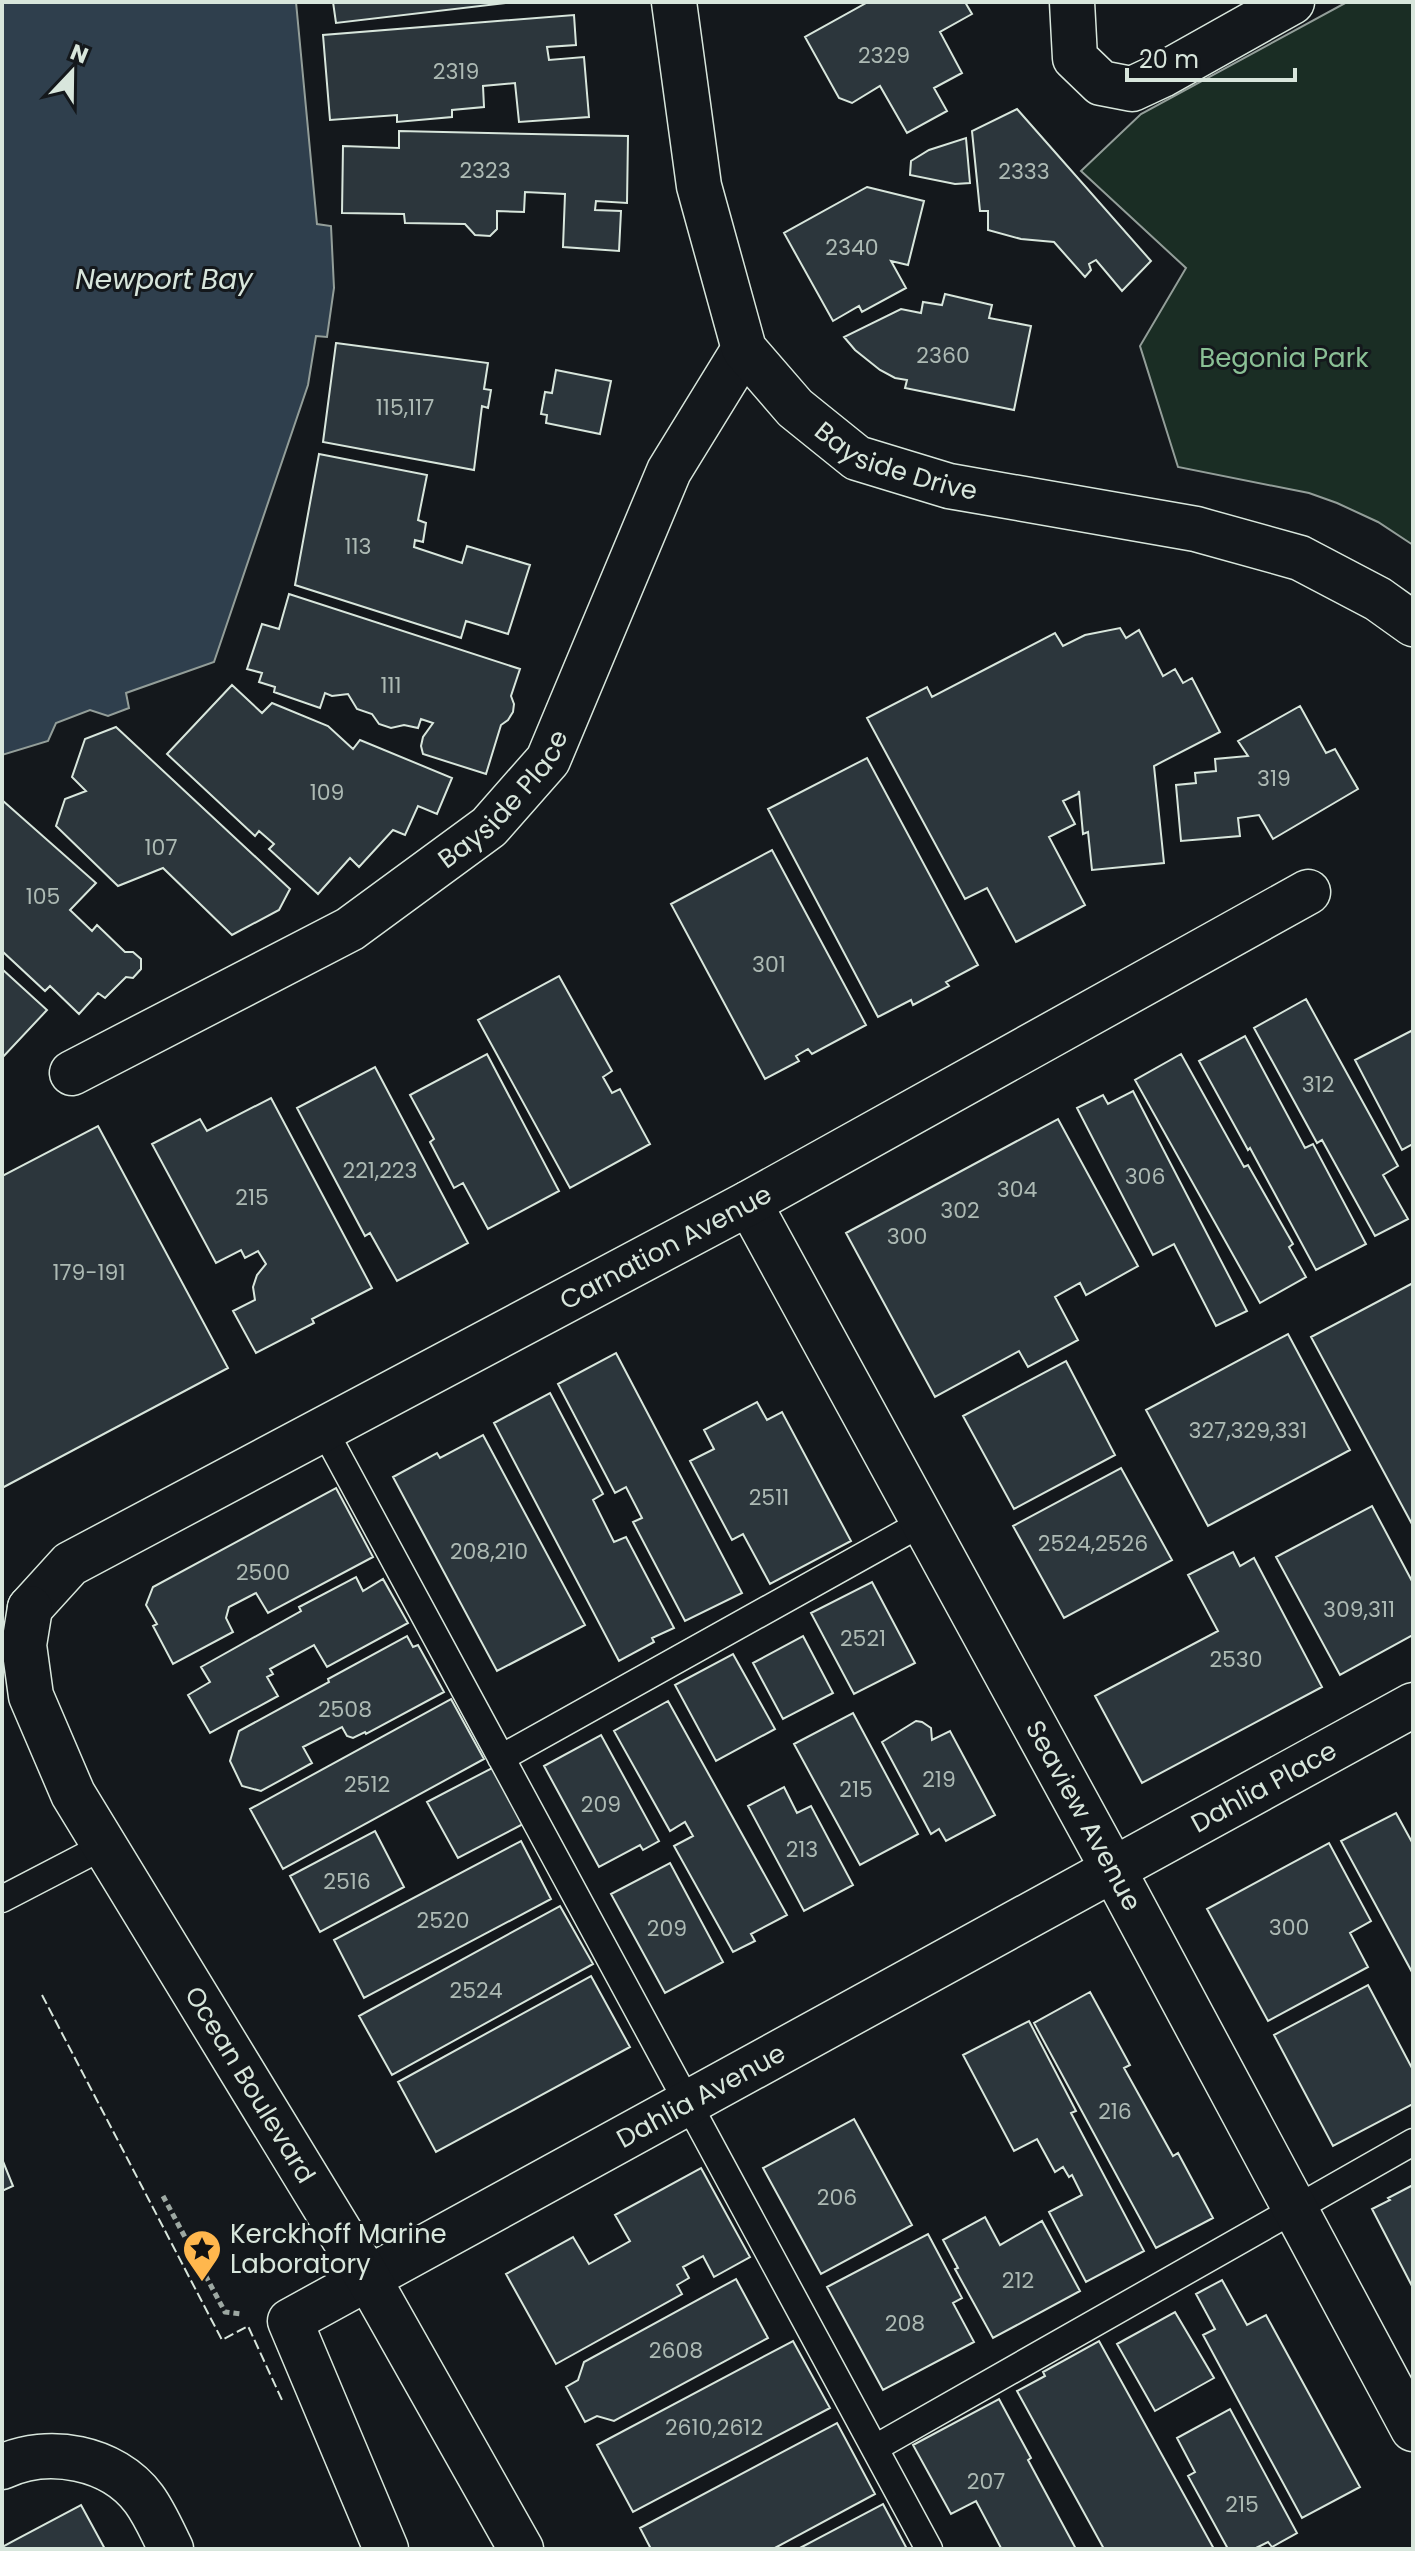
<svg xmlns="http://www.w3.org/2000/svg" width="1415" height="2551" viewBox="0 0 1415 2551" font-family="Poppins,sans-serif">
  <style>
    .green { fill: #1a2d24; stroke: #939e99; stroke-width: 2 }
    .water { fill: #2f3f4d; stroke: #939e99; stroke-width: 2 }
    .building { fill: #2c363c; stroke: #d8e6dc; stroke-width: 2 }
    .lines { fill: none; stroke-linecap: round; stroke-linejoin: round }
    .lane-casing { stroke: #d8e6dc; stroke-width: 29 }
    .street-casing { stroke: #d8e6dc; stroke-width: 47 }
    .secondary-casing { stroke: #d8e6dc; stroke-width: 47 }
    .path { stroke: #9da8a2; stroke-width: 5; stroke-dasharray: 6 4; stroke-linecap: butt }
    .lane { stroke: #14181c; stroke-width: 26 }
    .street { stroke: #14181c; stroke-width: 44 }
    .secondary { stroke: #14181c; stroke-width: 44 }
    .fence { stroke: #d8e6dc; stroke-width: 2; stroke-dasharray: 10 4; stroke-linecap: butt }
    .labels { text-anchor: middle; stroke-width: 6; stroke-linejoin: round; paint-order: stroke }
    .number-label { font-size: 22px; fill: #adbab4 }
    .park-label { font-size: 26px; fill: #8ac095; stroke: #14181c }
    .street-label { font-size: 26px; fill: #d8e6dc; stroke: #14181c }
    .poi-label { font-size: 26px; fill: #d8e6dc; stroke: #14181c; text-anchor: start }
    .water-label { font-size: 28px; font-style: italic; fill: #d8e6dc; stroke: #14181c }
  </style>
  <rect width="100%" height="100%" fill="#14181c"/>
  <!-- green -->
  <path class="green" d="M1347 2H1413V545L1378 522 1337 503 1309 493 1178 467 1140 346 1186 268 1081 171 1141 114Z"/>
  <!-- water -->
  <path class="water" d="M2 2H296L317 224 331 226 334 288 327 337 316 336 308 385 214 662 126 693 129 708 108 716 90 710 56 723 48 741 2 755Z"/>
  <!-- building -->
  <path class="building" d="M333 2H514L336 23Z
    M868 2H965L972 14 940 32 962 73 934 88 947 111 907 133 880 86 852 103 839 98 805 37Z
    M574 15 576 45 547 47 549 60 584 57 589 117 519 122 515 83 483 86 484 107 452 110V117L397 122V115L330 120 323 35Z
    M1017 109 1151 261 1122 291 1096 260 1089 264 1091 270 1085 277 1054 242 1021 239 988 230V211H980L972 131Z
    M399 131 628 136 627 203 596 201 595 210 621 211 619 251 563 247 565 194 525 192 524 212 497 211V229L490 236 475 235 465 224 405 223 404 214 342 213 343 146 399 148Z
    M966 138 970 183 955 184 910 175 911 161 929 150Z
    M867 187 924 201 908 265 891 261 906 288 862 312 859 306 833 321 784 233Z
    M945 294 992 305 989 318 1031 326 1014 410 905 388 907 380 895 378 880 370 855 350 844 337 901 309 921 313 923 302 942 305Z
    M336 343 488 363 484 389 491 390 488 408 482 406 474 470 323 442Z
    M556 370 611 381 600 434 546 423 547 415 541 414 545 392 552 393Z
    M319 454 427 475 418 520 426 523 423 542 415 540 414 547 462 563 467 546 530 565 508 634 466 621 461 638 295 585Z
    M289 594 520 669 511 696 514 704 513 712 508 720 501 725 486 774 423 754 421 746 423 737 433 723 421 719 418 728 404 725 391 728 379 724 372 714 357 709 348 694 332 696 325 693 320 708 274 692 275 687 259 682 262 673 247 669 262 624 279 629Z
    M1120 628 1126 638 1139 630 1163 676 1175 669 1183 683 1192 678 1220 732 1154 766 1164 863 1092 870 1088 832 1083 834 1079 791 1078 794 1063 801 1075 824 1049 837 1085 905 1016 942 987 888 965 899 867 718 927 687 932 697 1055 633 1063 646 1085 635Z
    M232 685 262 713 272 703 328 726 353 749 360 740 452 778 437 814 418 806 405 835 393 830 359 867 350 858 318 894 269 849 274 844 259 831 255 836 167 754Z
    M1300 706 1326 753 1335 749 1358 789 1273 839 1259 815 1238 818 1240 836 1181 841 1176 785 1196 783 1195 773 1216 771 1215 759 1248 756 1238 741Z
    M116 727 290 889 279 910 232 935 163 868 118 886 56 826 65 799 86 791 72 777 85 739Z
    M867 758 978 965 946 982 949 986 913 1005 911 1000 878 1017 768 809Z
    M2 800 96 883 70 910 92 931 97 925 125 952H133L141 959V969L133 978 126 977 105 998 98 993 79 1014 50 986 45 991 2 951Z
    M772 850 866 1025 812 1054 808 1049 796 1056 799 1061 765 1079 671 904Z
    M2 969 47 1010 2 1058Z
    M559 976 612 1071 603 1077 612 1093 620 1089 650 1144 570 1188 478 1020Z
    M1306 999 1398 1166 1383 1175 1408 1219 1375 1236 1322 1140 1317 1143 1254 1028Z
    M1413 1030V1144L1402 1150 1355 1060Z
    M1245 1036 1305 1148 1313 1144 1366 1244 1316 1270 1250 1148 1248 1150 1199 1061Z
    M487 1054 559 1191 488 1229 463 1183 454 1188 430 1142 434 1139 410 1095Z
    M1181 1054 1244 1167 1248 1165 1293 1244 1289 1247 1306 1277 1260 1303 1135 1080Z
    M375 1067 468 1243 397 1281 370 1233 365 1236 297 1108Z
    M1133 1091 1247 1311 1216 1326 1174 1244 1153 1255 1077 1108 1103 1095 1108 1104Z
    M271 1098 372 1288 312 1319 314 1323 256 1353 233 1311 255 1300 253 1287 257 1275 266 1264 258 1251 245 1258 241 1250 216 1263 152 1144 200 1119 207 1131Z
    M1058 1119 1138 1266 1086 1295 1080 1283 1055 1297 1078 1340 1028 1367 1019 1351 935 1397 846 1233Z
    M98 1126 228 1368 2 1488V1176Z
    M1413 1283V1526L1311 1337Z
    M1288 1334 1350 1450 1208 1526 1146 1410Z
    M616 1353 742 1593 685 1621 633 1522 642 1518 626 1487 615 1493 558 1384Z
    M1066 1361 1115 1455 1014 1509 963 1416Z
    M550 1393 603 1494 593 1500 614 1542 626 1537 674 1628 652 1638 654 1642 619 1661 494 1423Z
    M757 1402 767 1420 782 1412 851 1541 770 1584 743 1534 732 1540 690 1461 714 1449 704 1430Z
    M483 1435 585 1625 497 1671 393 1477 437 1453 440 1458Z
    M1121 1468 1172 1560 1064 1618 1013 1526Z
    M336 1488 373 1557 268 1613 256 1593 229 1607 226 1618 233 1632 173 1664 153 1626 157 1624 146 1605 153 1587Z
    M1372 1506 1413 1583V1635L1340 1675 1276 1557Z
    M1233 1552 1240 1566 1254 1558 1322 1687 1142 1783 1095 1696 1218 1631 1188 1575Z
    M356 1577 363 1591 383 1579 408 1623 327 1667 314 1645 270 1669 273 1674 267 1677 278 1696 210 1733 188 1695 210 1682 201 1667 301 1611 299 1607Z
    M872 1582 915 1663 854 1694 811 1613Z
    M407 1636 413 1647 418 1645 444 1692 366 1734 365 1732 353 1738 347 1736 342 1727 303 1747 312 1763 261 1791 242 1786 230 1761 239 1731 329 1682 328 1679Z
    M803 1636 833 1693 783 1719 753 1663Z
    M733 1654 775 1729 716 1761 675 1685Z
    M451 1699 484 1759 283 1869 250 1809Z
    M668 1701 787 1915 751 1934 755 1941 733 1952 674 1846 693 1836 685 1822 670 1831 614 1731Z
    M853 1713 918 1834 860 1865 794 1744Z
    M916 1721 922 1722 931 1728 932 1740 950 1731 995 1815 946 1841 939 1829 931 1834 882 1742Z
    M601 1735 659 1841 643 1850 640 1845 599 1867 544 1766Z
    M494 1767 525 1823 458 1858 427 1802Z
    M784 1787 797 1813 811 1806 853 1885 804 1911 748 1806Z
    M1396 1813 1413 1844V1974L1341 1841Z
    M375 1831 404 1887 320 1932 290 1876Z
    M521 1841 551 1899 364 1998 334 1940Z
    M1329 1843 1371 1921 1350 1933 1368 1967 1268 2021 1207 1909Z
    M670 1863 723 1962 665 1993 611 1894Z
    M560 1906 593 1964 392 2075 359 2016Z
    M591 1976 630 2047 436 2152 398 2082Z
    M1368 1985 1413 2070V2104L1333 2146 1274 2035Z
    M1090 1992 1130 2065 1124 2068 1173 2156 1178 2153 1213 2218 1156 2248 1034 2023Z
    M1029 2021 1076 2111 1071 2113 1144 2251 1086 2282 1049 2212 1082 2195 1072 2175 1069 2177 1063 2167 1055 2172 1037 2139 1014 2151 963 2055Z
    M854 2119 912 2225 821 2274 763 2168Z
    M2 2159 13 2186 2 2191Z
    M701 2168 750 2257 714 2277 703 2256 683 2267 689 2278 677 2285 682 2294 556 2364 506 2274 573 2237 589 2264 630 2241 615 2215Z
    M1413 2185V2288L1372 2209 1390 2200 1388 2198Z
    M985 2217 1000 2245 1042 2221 1080 2291 993 2338 955 2269 958 2268 943 2240Z
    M928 2234 962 2298 953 2303 974 2342 883 2390 827 2287Z
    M736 2279 768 2338 614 2421 597 2416 585 2422 566 2387 578 2380 584 2362Z
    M1222 2280 1247 2325 1266 2315 1360 2487 1302 2518 1203 2335 1215 2329 1196 2294Z
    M1175 2312 1214 2378 1155 2411 1117 2344Z
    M793 2341 830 2408 633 2512 597 2445Z
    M1099 2341 1214 2549H1104L1017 2391 1045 2376 1043 2372Z
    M999 2399 1031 2458 1028 2460 1076 2549H999L1001 2548 976 2501 951 2514 913 2445Z
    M1230 2409 1297 2533 1272 2547 1268 2542 1254 2549H1228L1188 2476 1195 2472 1177 2438Z
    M837 2423 875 2494 773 2549H651L640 2528Z
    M883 2504 907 2549H798Z
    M81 2505 105 2549H2V2547Z"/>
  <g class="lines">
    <!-- lane casing -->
    <g class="lane-casing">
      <path id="lane" d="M324 1430 929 2549
        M501 1758 922 1523
        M2 1899 104 1846
        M875 2448 1413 2142"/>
    </g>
    <!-- street casing -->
    <g class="street-casing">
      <g id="street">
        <path d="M1072 2 1075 58 1101 83 1132 89 1162 75 1292 2"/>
        <path id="s1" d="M72 1073 350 929 489 827 548 760 669 471 744 349"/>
        <path id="s2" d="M749 1203 1114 1871 1413 2429"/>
        <path id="s3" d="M30 1608 70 1564 749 1203 1308 892"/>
        <path d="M2 2467C48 2445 113 2457 144 2499 155 2514 163 2533 171 2549"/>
        <path id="s4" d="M386 2549 290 2321 1413 1705"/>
      </g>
    </g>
    <!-- secondary casing -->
    <g class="secondary-casing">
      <g id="secondary">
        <path id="s5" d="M674 2 699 186 744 349 795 408 857 458 949 486 1196 529 1300 558 1378 599 1413 624"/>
        <path id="s6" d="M30 1608 24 1645 31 1696 73 1794 368 2278 521 2549"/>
      </g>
    </g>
    <!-- path -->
    <path class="path" d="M163 2196 225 2312 241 2314"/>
    <!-- lane -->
    <use href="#lane" class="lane"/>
    <!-- street -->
    <use href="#street" class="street"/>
    <!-- secondary -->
    <use href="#secondary" class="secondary"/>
    <!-- fence -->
    <path class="fence" d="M42 1995 222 2340 248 2326 282 2400"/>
  </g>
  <!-- icons -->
  <defs>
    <g id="sight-pin" transform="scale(2)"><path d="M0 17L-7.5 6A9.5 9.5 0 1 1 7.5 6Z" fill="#ffb74d" stroke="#14181c"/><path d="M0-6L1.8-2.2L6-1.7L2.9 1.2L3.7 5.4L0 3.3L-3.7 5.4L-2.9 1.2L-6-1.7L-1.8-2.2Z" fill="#111"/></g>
  </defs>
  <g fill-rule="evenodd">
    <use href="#sight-pin" x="202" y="2249"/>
  </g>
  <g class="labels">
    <!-- number labels -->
    <g class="number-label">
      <text x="884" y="63">2329</text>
      <text x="456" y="79">2319</text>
      <text x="485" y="178">2323</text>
      <text x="1024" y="179">2333</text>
      <text x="852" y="255">2340</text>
      <text x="943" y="363">2360</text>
      <text x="405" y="415">115,117</text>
      <text x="358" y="554">113</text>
      <text x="391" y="693">111</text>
      <text x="1274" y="786">319</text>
      <text x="327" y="800">109</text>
      <text x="161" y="855">107</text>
      <text x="43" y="904">105</text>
      <text x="769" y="972">301</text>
      <text x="1318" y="1092">312</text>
      <text x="380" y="1178">221,223</text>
      <text x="1145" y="1184">306</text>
      <text x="1017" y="1197">304</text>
      <text x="252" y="1205">215</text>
      <text x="960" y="1218">302</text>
      <text x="907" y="1244">300</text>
      <text x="89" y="1280">179-191</text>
      <text x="1248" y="1438">327,329,331</text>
      <text x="769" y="1505">2511</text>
      <text x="1093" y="1551">2524,2526</text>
      <text x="489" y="1559">208,210</text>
      <text x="263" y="1580">2500</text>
      <text x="1359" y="1617">309,311</text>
      <text x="863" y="1646">2521</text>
      <text x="1236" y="1667">2530</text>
      <text x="345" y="1717">2508</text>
      <text x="939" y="1787">219</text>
      <text x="367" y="1792">2512</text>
      <text x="856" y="1797">215</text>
      <text x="601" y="1812">209</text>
      <text x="802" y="1857">213</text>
      <text x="347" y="1889">2516</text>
      <text x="443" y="1928">2520</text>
      <text x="1289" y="1935">300</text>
      <text x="667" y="1936">209</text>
      <text x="476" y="1998">2524</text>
      <text x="1115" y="2119">216</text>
      <text x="837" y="2205">206</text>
      <text x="1018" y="2288">212</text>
      <text x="905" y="2331">208</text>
      <text x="676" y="2358">2608</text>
      <text x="714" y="2435">2610,2612</text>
      <text x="986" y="2489">207</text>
      <text x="1242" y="2512">215</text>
    </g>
    <!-- park labels -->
    <g class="park-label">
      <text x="1284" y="367">Begonia Park</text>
    </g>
    <!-- street labels -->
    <g class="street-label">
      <text dy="9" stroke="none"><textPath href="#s5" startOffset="550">Bayside Drive</textPath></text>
      <text dy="9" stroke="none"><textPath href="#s1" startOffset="516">Bayside Place</textPath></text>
      <text dy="9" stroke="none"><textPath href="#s3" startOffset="734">Carnation Avenue</textPath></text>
      <text dy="9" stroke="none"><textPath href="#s4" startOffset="1358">Dahlia Place</textPath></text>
      <text dy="9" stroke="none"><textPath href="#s2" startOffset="698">Seaview Avenue</textPath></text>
      <text dy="9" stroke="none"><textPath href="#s6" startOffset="536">Ocean Boulevard</textPath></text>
      <text dy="9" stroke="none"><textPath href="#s4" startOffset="716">Dahlia Avenue</textPath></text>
    </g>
    <!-- poi labels -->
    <g class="poi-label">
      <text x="230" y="2243">Kerckhoff Marine<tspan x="230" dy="30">Laboratory</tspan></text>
    </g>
    <!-- water labels -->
    <g class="water-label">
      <text x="164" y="289">Newport Bay</text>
    </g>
  </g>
  <!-- border -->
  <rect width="1415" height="2551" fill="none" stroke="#d8e6dc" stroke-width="8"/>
  <!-- north arrow -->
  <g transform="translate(72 72) rotate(22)" stroke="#14181c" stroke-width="6" paint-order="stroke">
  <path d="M0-6L14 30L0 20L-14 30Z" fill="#d8e6dc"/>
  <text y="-12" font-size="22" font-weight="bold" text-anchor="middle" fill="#d8e6dc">N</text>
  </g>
  <!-- scale -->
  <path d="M1127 68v12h168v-12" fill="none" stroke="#d8e6dc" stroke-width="4"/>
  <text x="1139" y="68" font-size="24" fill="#d8e6dc" stroke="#14181c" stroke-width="6" paint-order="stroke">20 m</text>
</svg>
